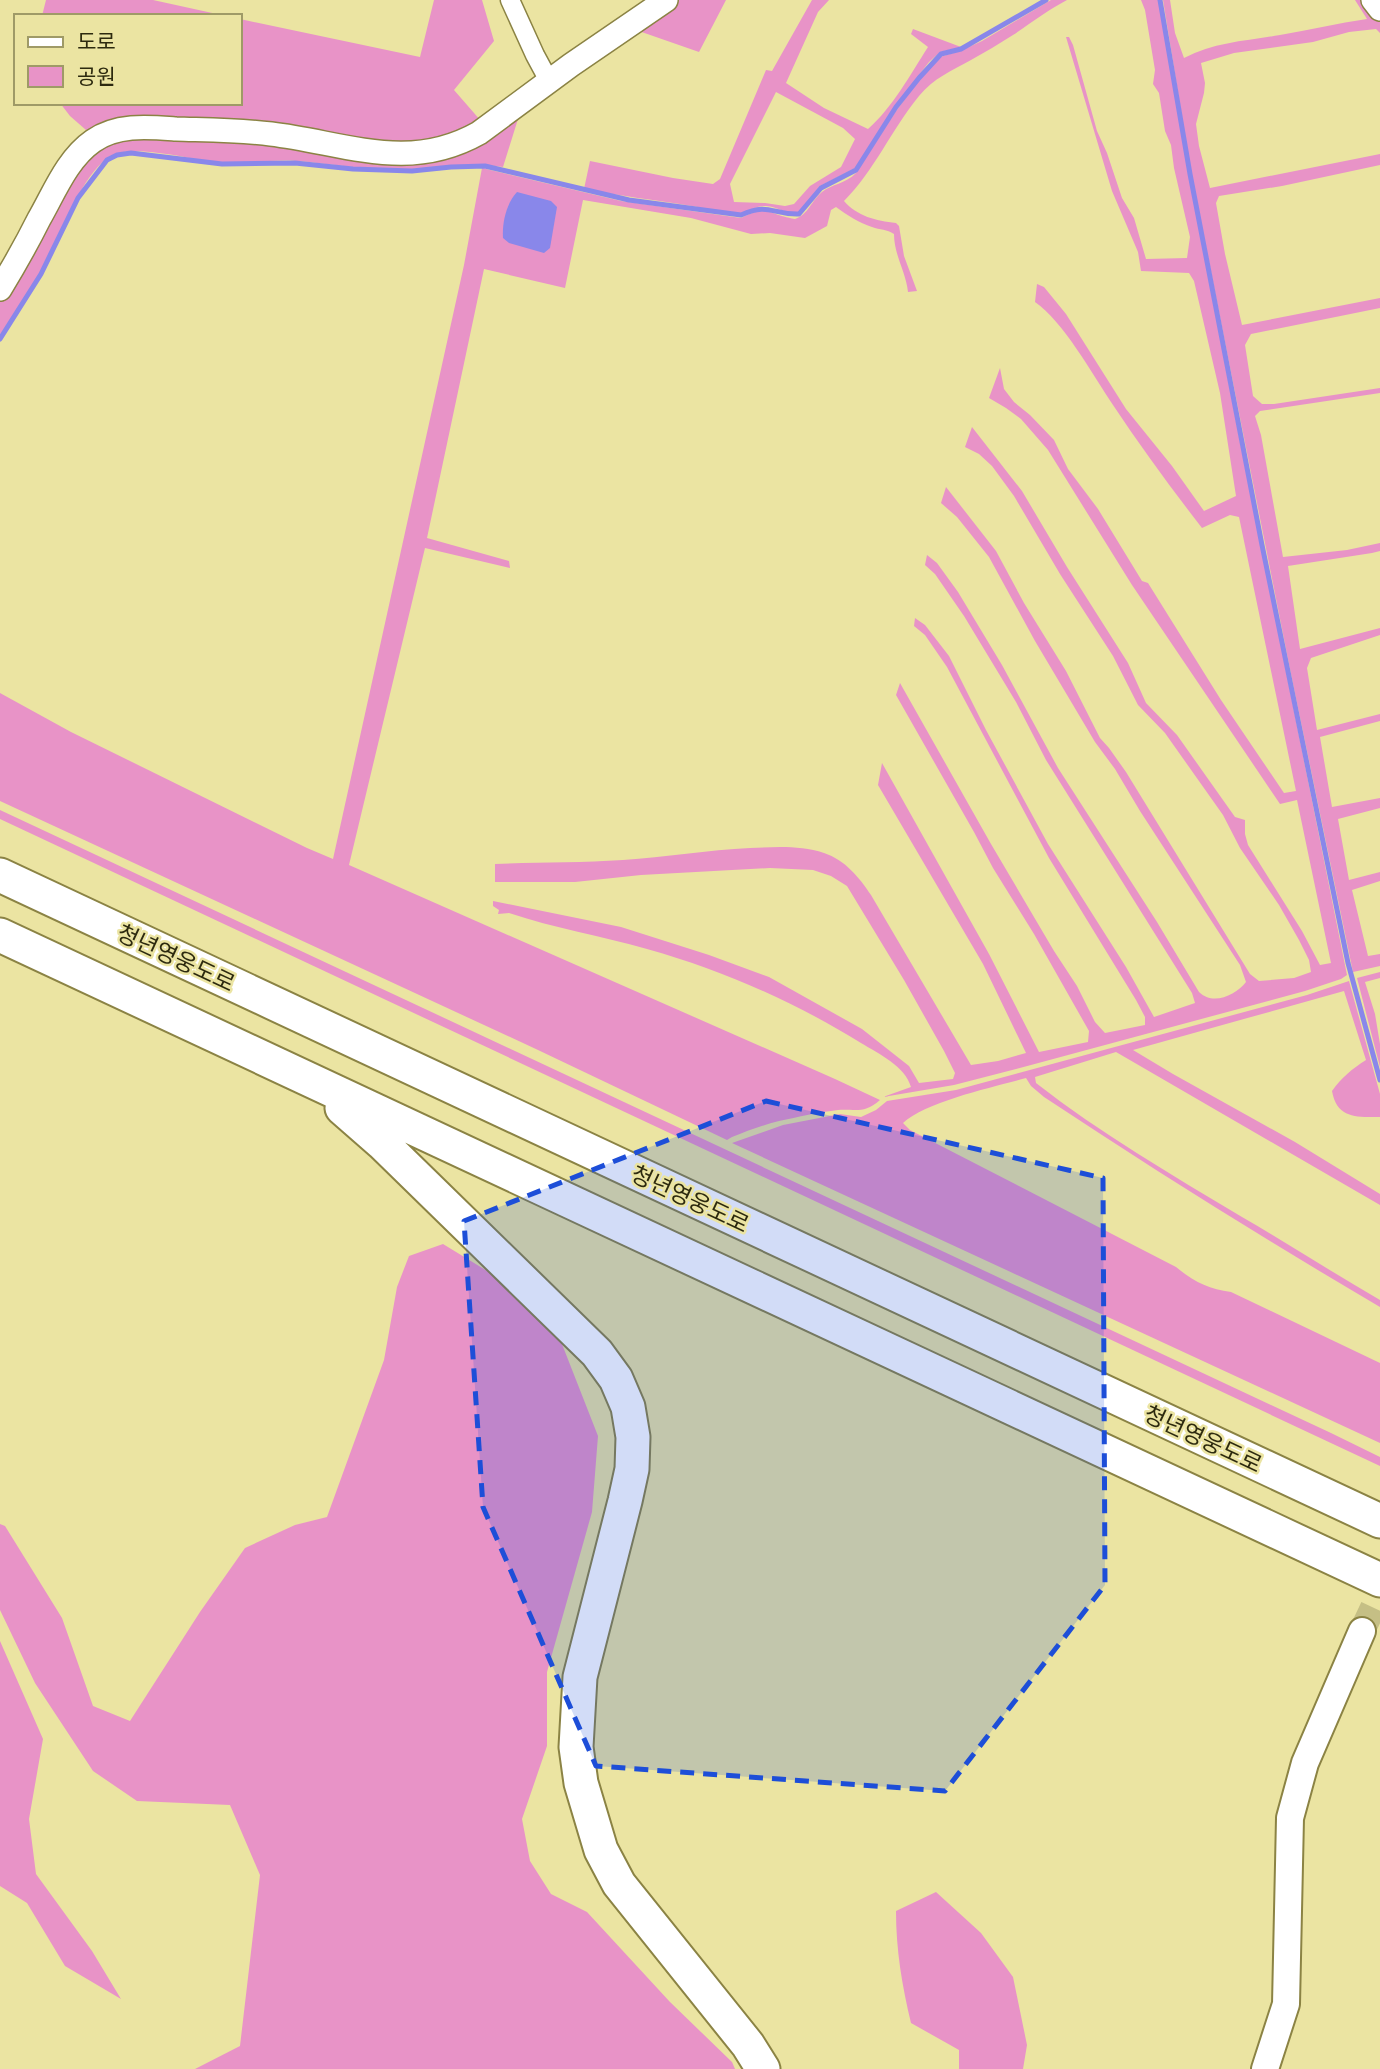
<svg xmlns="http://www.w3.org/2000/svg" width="1380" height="2069" viewBox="0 0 1380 2069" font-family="Inter,'Noto Sans KR',sans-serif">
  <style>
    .green { fill: #e893c7; fill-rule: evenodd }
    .water { fill: #8987ea }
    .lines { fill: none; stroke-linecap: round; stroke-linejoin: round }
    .stream { stroke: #8987ea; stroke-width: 5 }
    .secondary-tunnel { stroke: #c5bf85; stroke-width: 26; stroke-dasharray: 26 13; stroke-linecap: butt }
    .minor-casing { stroke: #8b8344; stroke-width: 21 }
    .tertiary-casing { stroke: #8b8344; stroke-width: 26 }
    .secondary-casing { stroke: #8b8344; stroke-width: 30 }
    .motorway-casing { stroke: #8b8344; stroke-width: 37 }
    .minor { stroke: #fff; stroke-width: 18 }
    .tertiary { stroke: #fff; stroke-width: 23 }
    .secondary { stroke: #fff; stroke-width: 26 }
    .motorway { stroke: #fff; stroke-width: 33 }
    .marked { fill: #1d4ed8; fill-opacity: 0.2; stroke: #1d4ed8; stroke-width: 5; stroke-dasharray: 14 9; stroke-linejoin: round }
    .labels { text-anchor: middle; stroke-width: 5; stroke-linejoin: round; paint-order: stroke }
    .street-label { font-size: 23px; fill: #2d2a0f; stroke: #ebe4a2 }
  </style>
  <rect width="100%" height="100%" fill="#ebe4a2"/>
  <!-- green -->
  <path class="green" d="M46 0H153L226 16H42Z
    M434 0H482L494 41 454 90 481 121 448 138 408 142 359 138 298 126 227 118 136 119 86 130 70 116 60 103H240V19L420 57Z
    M679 0H726L699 52 633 29Z
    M812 0H829L818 12 786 83 824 108 868 129C893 107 910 75 928 47L911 34 913 29 961 47 940 52 929 62 895 106 855 168 820 186 798 213C784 213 778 207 766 206 756 205 749 212 740 213 725 216 706 208 692 206 655 200 620 196 584 189L590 161 673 178 713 184 720 179 766 70 772 71ZM776 92 843 128 855 139 841 167 810 186 794 204 785 206 765 203 734 202 730 184Z
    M1051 0H1067C1048 10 1031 23 1013 35 999 44 985 52 971 60 951 71 934 78 919 96 891 130 875 170 844 201 857 216 876 221 896 223L899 226 904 256 917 291 908 292C906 272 894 255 894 234 887 229 880 230 872 227 859 223 847 215 836 207L831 210 827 226 805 238 770 233 751 234 691 218 583 200 565 288 484 269 427 538 509 561 510 568 425 548 349 865 835 1079 880 1100C864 1114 857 1109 838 1110 819 1112 798 1117 779 1121 763 1125 747 1131 732 1137L727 1140 538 1050 0 801V693L71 732 307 848 333 859 464 265 482 168 621 201 741 218C769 204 768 215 795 219 809 214 811 201 822 192 832 184 845 184 856 173L896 111 917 83 940 57 960 51 982 41Z
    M1141 0H1159L1191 187 1240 442 1347 975 1341 979 1305 991 1031 1065 954 1085 883 1097 911 1087C905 1066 879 1054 861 1043 795 1002 722 970 647 949 601 936 554 928 509 913L498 914 499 910 493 906V901L621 927 709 955 769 977 862 1029 909 1066 919 1083 953 1079 955 1073 944 1051 904 980 847 886 831 876 813 870 770 868 641 875 575 882H495V864C537 862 580 863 623 860 665 857 708 850 750 848 775 847 800 845 824 853 845 860 859 877 871 895L971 1065 998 1061 1026 1053 983 964 878 785 882 763 989 954 1039 1052 1088 1042 1089 1031 1034 934 993 868 974 832 896 695 900 683 991 844 1054 951 1077 986 1095 1022 1105 1033 1145 1025V1017L1136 1000 1049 858 947 667 925 635 914 626 915 618 925 625 949 656 986 730 1048 844 1126 967 1154 1017 1195 1003 1192 993 1046 760 1016 702 964 616 935 574 925 565 927 555 937 563 958 592 1002 665 1058 768 1157 922 1199 992C1213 1006 1236 995 1246 982L1240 965 1140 811 1115 769 1095 742 1035 641 989 557 957 517 941 503 946 487 996 551 1024 603 1066 671 1100 738 1109 748 1126 772 1250 974 1259 981 1294 978 1311 972 1309 960 1299 940 1279 905 1240 848 1223 815 1165 733 1138 705 1113 656 1060 574 1014 496 992 466 979 454 965 447 972 427 1022 491 1067 567 1128 663 1146 703 1177 735 1235 817 1245 820V834L1248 845 1302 931 1320 965 1331 963 1297 800 1280 804 1132 585 1048 450 1021 419 1006 408 989 398 1000 368 1004 389 1014 402 1030 415 1054 440 1068 469 1098 509 1142 581 1148 583 1221 700 1284 793 1296 791 1239 517 1230 515 1202 528C1171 488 1141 447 1113 405 1093 375 1063 321 1035 302L1037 284 1044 287 1066 314 1126 409 1172 466 1204 511 1236 496 1220 393 1194 281 1189 273 1141 271 1138 252 1112 191 1066 37H1069L1073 45 1097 131 1107 153 1122 198 1134 218 1146 259 1187 258 1190 237 1174 168 1171 145 1165 131 1159 93 1153 84 1155 70 1145 10Z
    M1163 0H1170L1175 33 1184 58C1215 42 1247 41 1280 35 1309 30 1338 23 1367 19L1355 0H1367L1380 15V33L1376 29 1349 32 1313 42 1234 53 1201 63 1205 83 1204 93 1196 124 1199 146 1210 188 1380 154V165L1282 186 1219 196 1216 203 1225 254 1242 325 1380 298V308L1251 334 1245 345 1253 396 1262 404H1274L1380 388V393L1260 411 1255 416 1261 435 1283 557 1347 550 1380 543V551L1372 553 1288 566 1300 649 1380 628V635L1311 658 1307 668 1317 730 1380 714V721L1320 737 1332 807 1380 798V808L1338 819 1349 880 1380 872V881L1352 890 1368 956 1380 954V966L1353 972 1291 674 1190 166Z
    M523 103 503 167C470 162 446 167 413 169 374 172 335 164 297 161 272 159 247 164 222 163 194 161 130 141 107 158 78 181 59 240 40 273 28 294 13 315 0 335V298L84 153 134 131 401 156Z
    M0 810 1331 1433 1380 1457V1466L0 819Z
    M1380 972V978L1365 982 1375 1014 1380 1044V1067L1357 978Z
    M1349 981 1380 1094V1117C1357 1117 1337 1119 1332 1091 1342 1077 1352 1069 1366 1060L1344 991 1133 1050 1173 1074 1295 1142 1380 1194V1205L1116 1052 1035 1077 1036 1083C1100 1133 1172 1175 1242 1217 1289 1244 1333 1273 1380 1300V1307C1266 1240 1154 1170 1044 1097L1031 1086 1026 1078C994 1087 927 1101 903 1123L910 1130 1176 1267C1194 1282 1209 1289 1231 1292L1380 1363V1443L732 1143 783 1125 840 1114 861 1117 876 1110 887 1101 956 1090 1307 995Z
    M443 1244 497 1277 560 1339 598 1436 592 1512 547 1672V1746L522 1819 530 1861 551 1894 587 1912 670 2002 732 2062 735 2069H195L240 2046 260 1875 230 1805 137 1801 93 1771 35 1683 0 1610V1524L5 1526 62 1618 93 1706 130 1721 200 1612 245 1548 295 1525 327 1517 384 1360 397 1287 409 1256Z
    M0 1641 43 1739 29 1819 36 1874 92 1951 121 1999 65 1966 27 1903 0 1886Z
    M936 1892 981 1933 1013 1977 1027 2045 1023 2069H959V2050L911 2023C902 1985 896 1950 896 1911Z"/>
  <!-- water -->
  <path class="water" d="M517 192 551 201 557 207 550 248 544 253 509 243 503 238C502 223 506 204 517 192Z"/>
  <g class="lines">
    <!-- stream -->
    <path class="stream" d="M1160 0 1190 174 1262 545 1348 963 1380 1080
      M0 339 41 274 78 198 107 160 117 155 131 153 222 164 295 163 353 169 412 171 451 167 485 166 629 200 741 215C770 202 771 215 799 214L821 188 856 170 896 107 919 78 941 54 961 49 1046 0"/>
    <!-- secondary-tunnel -->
    <path class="secondary-tunnel" d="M1362 1631 1380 1593"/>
    <!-- minor casing -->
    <g class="minor-casing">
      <path id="minor" d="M510 0 535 55 549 81"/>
    </g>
    <!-- tertiary casing -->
    <g class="tertiary-casing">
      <path id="tertiary" d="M1373 0 1380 9
        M0 289C14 266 27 243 39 219 54 193 67 159 93 141 117 124 148 127 176 129 207 130 240 130 271 134 346 143 408 173 479 133L571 65 666 0"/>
    </g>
    <!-- secondary casing -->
    <g class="secondary-casing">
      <path id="secondary" d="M1265 2069 1286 2004 1290 1818 1305 1763 1362 1631"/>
    </g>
    <!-- motorway casing -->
    <g class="motorway-casing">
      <path id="motorway" d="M0 875 1380 1521
        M0 935 1380 1580
        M342 1108 382 1143 597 1353 616 1379 628 1407 633 1437 632 1469 625 1501 580 1677 576 1747 581 1783 601 1850 619 1884 748 2045 763 2069"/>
    </g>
    <!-- minor -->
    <use href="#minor" class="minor"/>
    <!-- tertiary -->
    <use href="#tertiary" class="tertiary"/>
    <!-- secondary -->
    <use href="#secondary" class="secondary"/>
    <!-- motorway -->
    <use href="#motorway" class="motorway"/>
  </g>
  <!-- marked area -->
  <path class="marked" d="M766 1101 1103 1178 1105 1585 945 1791 596 1766 483 1507 464 1221Z"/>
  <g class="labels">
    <!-- street labels -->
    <g class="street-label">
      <text transform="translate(176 958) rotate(25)" y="8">청년영웅도로</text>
      <text transform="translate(690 1199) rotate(25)" y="8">청년영웅도로</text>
      <text transform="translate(1203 1439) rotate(25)" y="8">청년영웅도로</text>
    </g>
  </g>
  <!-- legend -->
  <rect x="14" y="14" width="228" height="91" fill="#ebe4a2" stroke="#9f9a67" stroke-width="2"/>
  <rect x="28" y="37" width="35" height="10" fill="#ffffff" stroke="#9f9a67" stroke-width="2"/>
  <text x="77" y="49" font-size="21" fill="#2d2a0f">도로</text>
  <rect x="28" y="66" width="35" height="21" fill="#e893c7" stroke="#9f9a67" stroke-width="2"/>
  <text x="77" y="84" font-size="21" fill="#2d2a0f">공원</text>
</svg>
